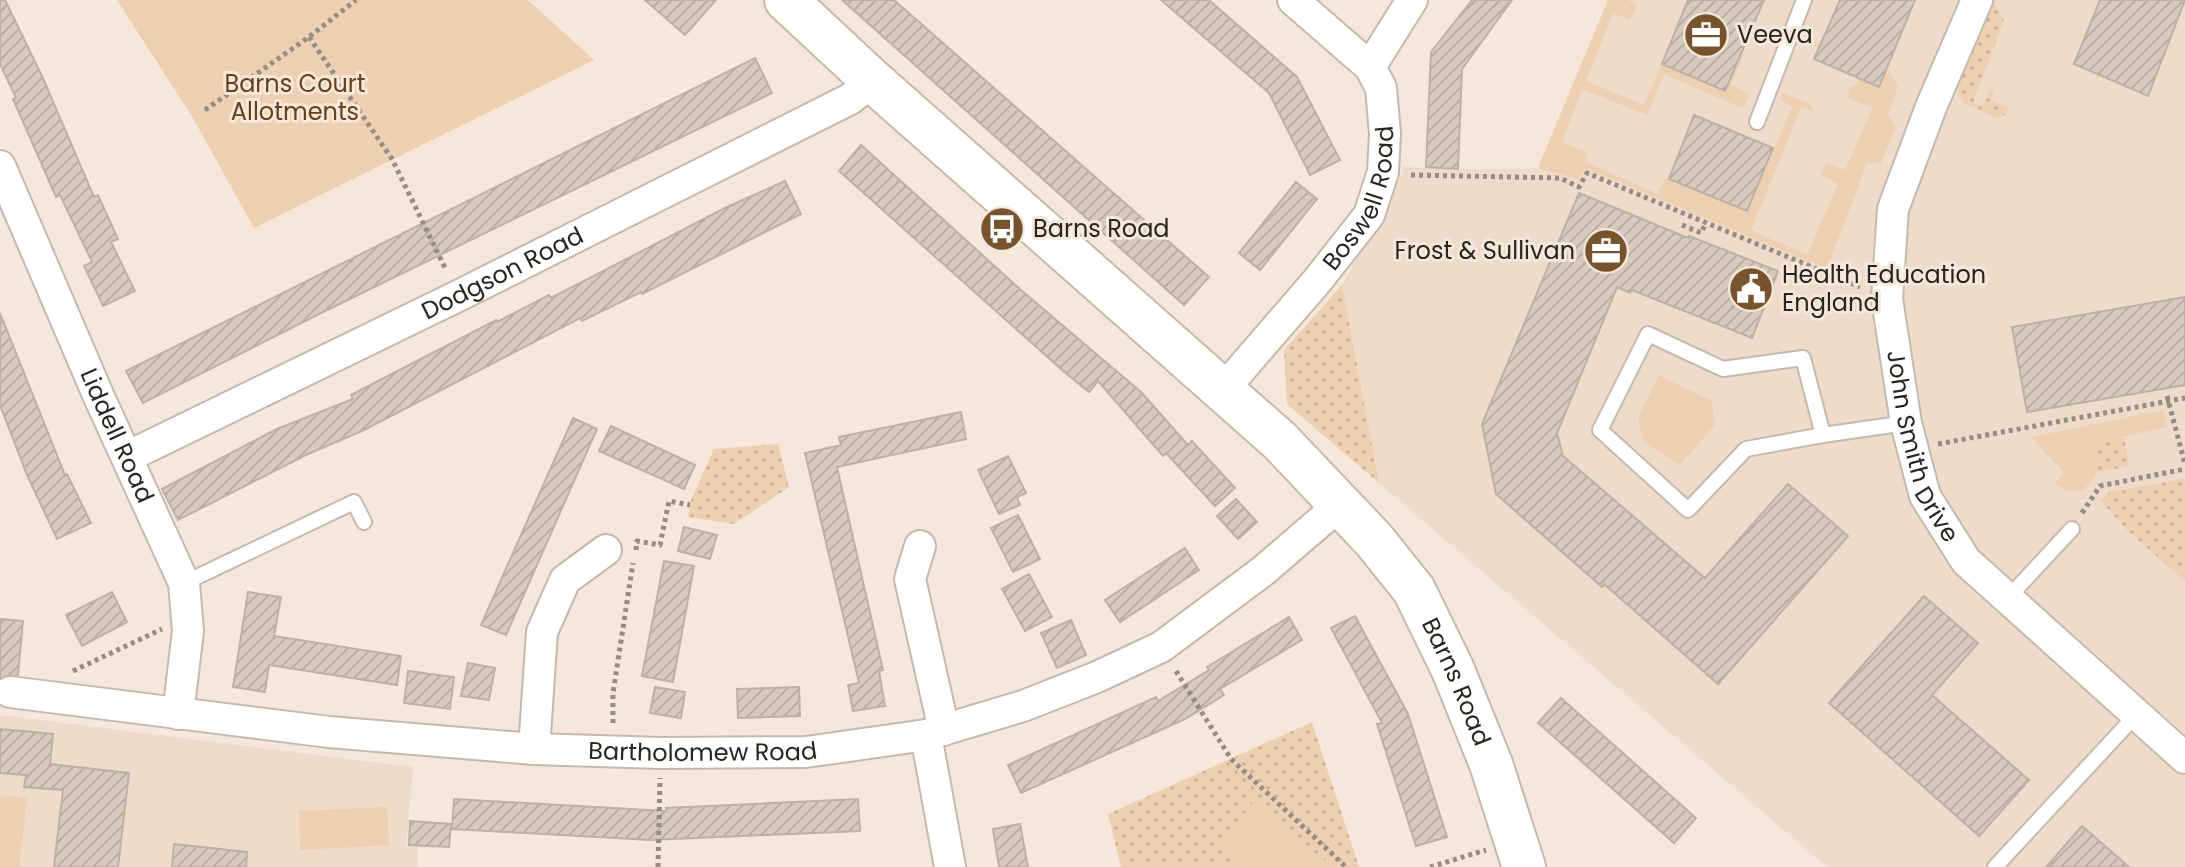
<svg xmlns="http://www.w3.org/2000/svg" width="2185" height="867" viewBox="0 0 2185 867" font-family="Poppins,sans-serif">
  <style>
    .built { fill: #eedbc9 }
    .grass { fill: url(#grass-dots) }
    .garden { fill: #edcfb2 }
    .building { fill: url(#building-hatch); stroke: #bdb0a4; stroke-width: 2 }
    .lines { fill: none; stroke-linecap: round; stroke-linejoin: round }
    .lane-casing { stroke: #c5b9ad; stroke-width: 18 }
    .street-casing { stroke: #c5b9ad; stroke-width: 34 }
    .secondary-casing { stroke: #c5b9ad; stroke-width: 46 }
    .path { stroke: #958c83; stroke-width: 5; stroke-dasharray: 4 4; stroke-linecap: butt }
    .lane { stroke: #fff; stroke-width: 14 }
    .street { stroke: #fff; stroke-width: 30 }
    .secondary { stroke: #fff; stroke-width: 42 }
    .labels { text-anchor: middle; stroke-width: 6; stroke-linejoin: round; paint-order: stroke }
    .poi-label { font-size: 24px; fill: #28241f; stroke: #f5e8db; text-anchor: start }
    .park-label { font-size: 24px; fill: #654116; stroke: #f5e8db }
    .street-label { font-size: 24px; fill: #28241f; stroke: #f5e8db }
  </style>
  <defs>
    <pattern id="grass-dots" width="8" height="8" patternUnits="userSpaceOnUse" patternTransform="scale(2)"><rect width="8" height="8" fill="#edcfb2"/><path d="M2 2h.1M6 6h.1" fill="none" stroke="#cbb299" stroke-width="1.8" stroke-linecap="round"/></pattern>
    <pattern id="building-hatch" width="6" height="6" patternUnits="userSpaceOnUse" patternTransform="scale(2)"><rect width="6" height="6" fill="#d7cbbe"/><path d="M-1 1l2-2M0 6l6-6M5 7l2-2" fill="none" stroke="#b9aea3"/></pattern>
  </defs>
  <rect width="100%" height="100%" fill="#f5e8db"/>
  <!-- built -->
  <path class="built" d="M1608 0H2185V867H1827L1379 483 1342 285 1402 174V167L1458 169 1538 168Z
    M0 715 413 767 406 846H418V867H0Z"/>
  <!-- grass -->
  <path class="grass" d="M1988 0H1996L1995 4 2004 20 1974 100V104L1983 105 1990 89 1994 91 1991 101 2009 108 2005 115 1997 118 1964 103 1958 93 1957 79Z
    M1342 285 1379 483 1287 404 1284 350Z
    M2124 437 2129 466 2098 472 2093 443Z
    M778 444 789 487 734 524 688 517 691 500 714 449Z
    M2184 479 2185 484V581L2127 530 2101 501 2109 492Z
    M1312 722 1359 867H1121L1108 814Z"/>
  <!-- garden -->
  <path class="garden" d="M117 0H528L594 60 254 228 193 118Z
    M1608 0H1628L1637 5 1630 20 1613 13 1586 81 1644 105 1662 64 1725 91 1741 53 1744 54 1731 84 1750 95 1742 108 1664 74 1647 115 1582 89 1562 142 1588 153 1585 162 1658 194 1665 178 1747 211 1792 107 1780 99 1783 93 1810 104 1814 112 1801 107 1751 230 1807 255 1838 184 1821 175 1826 162 1845 170 1873 107 1848 99 1849 88 1857 84V78L1879 87 1887 69 1898 86 1888 114 1896 127 1881 163H1867L1827 269 1585 168 1578 179 1538 168Z
    M1659 375 1712 401 1715 425 1680 465 1643 442 1638 417Z
    M2164 410 2167 427 2093 443 2098 472 2083 491 2064 490 2055 483 2064 473 2031 437Z
    M0 795 27 798 19 867H0Z
    M1253 802 1326 861 1321 867H1248L1219 844Z
    M387 807 389 845 300 850 299 811Z"/>
  <!-- building -->
  <path class="building" d="M0 0H5L42 76 94 197 98 195 118 239 111 242 135 291 103 306 84 266 92 262 60 195 56 197 13 99 16 98 0 64Z
    M645 0H716L685 35Z
    M842 0H894L1209 277 1184 305Z
    M1161 0H1209L1297 77 1340 160 1310 175 1269 93Z
    M1472 0H1512L1462 69 1458 169 1426 167 1431 52Z
    M1688 0H1764L1725 91 1662 64Z
    M1840 0H1915L1879 87 1814 59Z
    M2100 0H2185L2148 96 2074 64Z
    M755 58 772 93 319 314 143 403 126 371Z
    M1694 115 1773 148 1747 211 1669 179Z
    M861 145 1021 290 1141 392 1188 445 1192 441 1235 488 1215 506 1166 453 1163 456 1098 381 1089 392 1062 370 839 171Z
    M785 181 801 214 642 294 641 292 582 321 580 318 362 431 308 454 178 520 162 489 277 429 353 399 351 395 496 320 497 322 549 295 551 298 725 208Z
    M1296 182 1317 199 1260 270 1239 253Z
    M1579 193 1688 238 1689 236 1778 271 1752 338 1632 290 1630 293 1617 287 1557 433 1563 456 1705 578 1788 484 1848 536 1718 684 1604 584 1602 587 1496 494 1482 424Z
    M2185 297V385L2027 412 2012 327Z
    M0 313 65 475 67 474 91 523 57 539 27 475 0 405Z
    M961 412 966 439 837 467 883 670 879 671 885 706 853 711 848 685 859 683 805 453 841 445 839 437Z
    M573 418 597 429 506 635 481 625Z
    M611 426 695 465 684 489 599 451Z
    M1008 456 1026 493 1017 497 1020 505 999 514 978 470Z
    M1236 499 1257 522 1238 539 1217 516Z
    M1018 515 1040 559 1013 572 991 528Z
    M684 527 717 535 710 559 678 551Z
    M1185 548 1199 570 1120 622 1105 600Z
    M664 561 694 566 673 682 642 676Z
    M1029 574 1052 617 1025 631 1002 589Z
    M112 592 127 622 82 646 66 615Z
    M248 592 281 597 274 636 401 656 397 685 269 665 265 692 233 687Z
    M1924 596 1978 643 1932 695 2029 780 1979 836 1829 703Z
    M1355 616 1408 714 1447 837 1416 846 1377 724 1382 723 1331 628Z
    M1289 617 1302 640 1220 689 1224 695 1185 719 1021 793 1008 765 1156 697 1158 701 1209 670 1207 667Z
    M0 619 23 621 18 675 0 678Z
    M1071 620 1086 655 1057 668 1041 633Z
    M468 663 495 668 489 700 461 696Z
    M408 671 454 677 450 709 404 703Z
    M655 687 685 692 681 718 650 713Z
    M799 687 800 716 738 718 737 689Z
    M1561 698 1696 818 1674 843 1538 723Z
    M0 729 53 734 50 764 129 773 118 867H54L63 790 24 787 26 775 0 773Z
    M454 799 666 811V808L858 799 860 831 650 840 452 829Z
    M410 821 451 824 449 847 409 845Z
    M1020 824 1028 867H999L993 829Z
    M2082 826 2129 867H2046Z
    M174 844 247 852 246 867H172Z"/>
  <g class="lines">
    <!-- lane casing -->
    <g class="lane-casing">
      <path id="lane" d="M1757 122 1804 0
        M1823 435 1803 358 1723 369 1648 334 1600 430 1688 510 1746 449 1823 435 1906 423
        M184 583 354 502 364 522
        M2007 599 2072 529
        M1995 867 2136 715"/>
    </g>
    <!-- street casing -->
    <g class="street-casing">
      <g id="street">
        <path id="s1" d="M1977 0 1931 107 1893 209 1887 299 1906 423 1925 496 1966 561 2185 758"/>
        <path d="M1370 67 1412 0"/>
        <path id="s2" d="M0 166 99 397 184 583 188 631 178 714"/>
        <path id="s3" d="M1222 391 1317 281 1369 215 1383 172 1385 134 1381 88 1370 67 1293 0"/>
        <path id="s4" d="M127 457 458 296 850 99 873 81"/>
        <path d="M920 546 910 579 944 730"/>
        <path id="s5" d="M10 692 329 732 534 749 661 753 806 752 926 735 1023 706 1097 677 1161 647 1263 571 1342 503"/>
        <path d="M926 735 950 867"/>
        <path d="M534 749 542 632 565 580 606 550"/>
      </g>
    </g>
    <!-- secondary casing -->
    <g class="secondary-casing">
      <g id="secondary">
        <path id="s6" d="M786 0 873 81 1280 441 1374 540 1414 590 1453 670 1491 764 1524 867"/>
      </g>
    </g>
    <!-- path -->
    <path class="path" d="M309 37 392 159 446 270
      M205 110 309 37 356 0
      M1411 175 1560 178 1579 187 1587 173 1860 287
      M1682 225 1701 233 1706 223
      M2167 396 2185 464
      M1938 444 2185 398
      M2082 513 2100 486 2185 469
      M636 550 637 541 660 545 669 501 690 505
      M73 671 162 629
      M1176 671 1231 759 1346 867
      M613 723V693L633 563
      M658 867 660 778
      M1430 867 1486 850"/>
    <!-- lane -->
    <use href="#lane" class="lane"/>
    <!-- street -->
    <use href="#street" class="street"/>
    <!-- secondary -->
    <use href="#secondary" class="secondary"/>
  </g>
  <!-- icons -->
  <defs>
    <g id="office-disc" transform="scale(2.3)"><circle r="9.5" fill="#78542e" stroke="#f5e8db"/><path d="M-6-3h4V-5.5h4V-3h4V5H-6ZM-1-4.5V-3h2v-1.5ZM-6 0V1H6V0Z" fill="#fff"/></g>
    <g id="bus-disc" transform="scale(2.3)"><circle r="9.5" fill="#78542e" stroke="#f5e8db"/><path d="M-5-6H5V4H4V6H2V4H-2V6H-4V4H-5ZM-3.5-4V0h7V-4ZM-3.5 1.2v1.5H-2V1.2ZM2 1.2v1.5H3.5V1.2Z" fill="#fff"/></g>
    <g id="civic-disc" transform="scale(2.3)"><circle r="9.5" fill="#78542e" stroke="#f5e8db"/><path d="M-.6-6.5H3V-4.5H.6V-3L4-1V1h2V6H-6V1h2V-1L-.6-3ZM-1.2 2.5V6h2.4V2.5Z" fill="#fff"/></g>
  </defs>
  <g fill-rule="evenodd">
    <use href="#office-disc" x="1706" y="35"/>
    <use href="#bus-disc" x="1002" y="229"/>
    <use href="#office-disc" x="1606" y="251"/>
    <use href="#civic-disc" x="1751" y="289"/>
  </g>
  <g class="labels">
    <!-- poi labels -->
    <g class="poi-label">
      <text x="1737" y="43">Veeva</text>
      <text x="1033" y="237">Barns Road</text>
      <text x="1575" y="259" text-anchor="end">Frost &amp; Sullivan</text>
      <text x="1782" y="283">Health Education<tspan x="1782" dy="28">England</tspan></text>
    </g>
    <!-- park labels -->
    <g class="park-label">
      <text x="295" y="92">Barns Court<tspan x="295" dy="28">Allotments</tspan></text>
    </g>
    <!-- street labels -->
    <g class="street-label">
      <text dy="8" stroke="none"><textPath href="#s3" startOffset="242">Boswell Road</textPath></text>
      <text dy="8" stroke="none"><textPath href="#s4" startOffset="418">Dodgson Road</textPath></text>
      <text dy="8" stroke="none"><textPath href="#s2" startOffset="294">Liddell Road</textPath></text>
      <text dy="8" stroke="none"><textPath href="#s1" startOffset="468">John Smith Drive</textPath></text>
      <text dy="8" stroke="none"><textPath href="#s6" startOffset="964">Barns Road</textPath></text>
      <text dy="8" stroke="none"><textPath href="#s5" startOffset="696">Bartholomew Road</textPath></text>
    </g>
  </g>
</svg>
